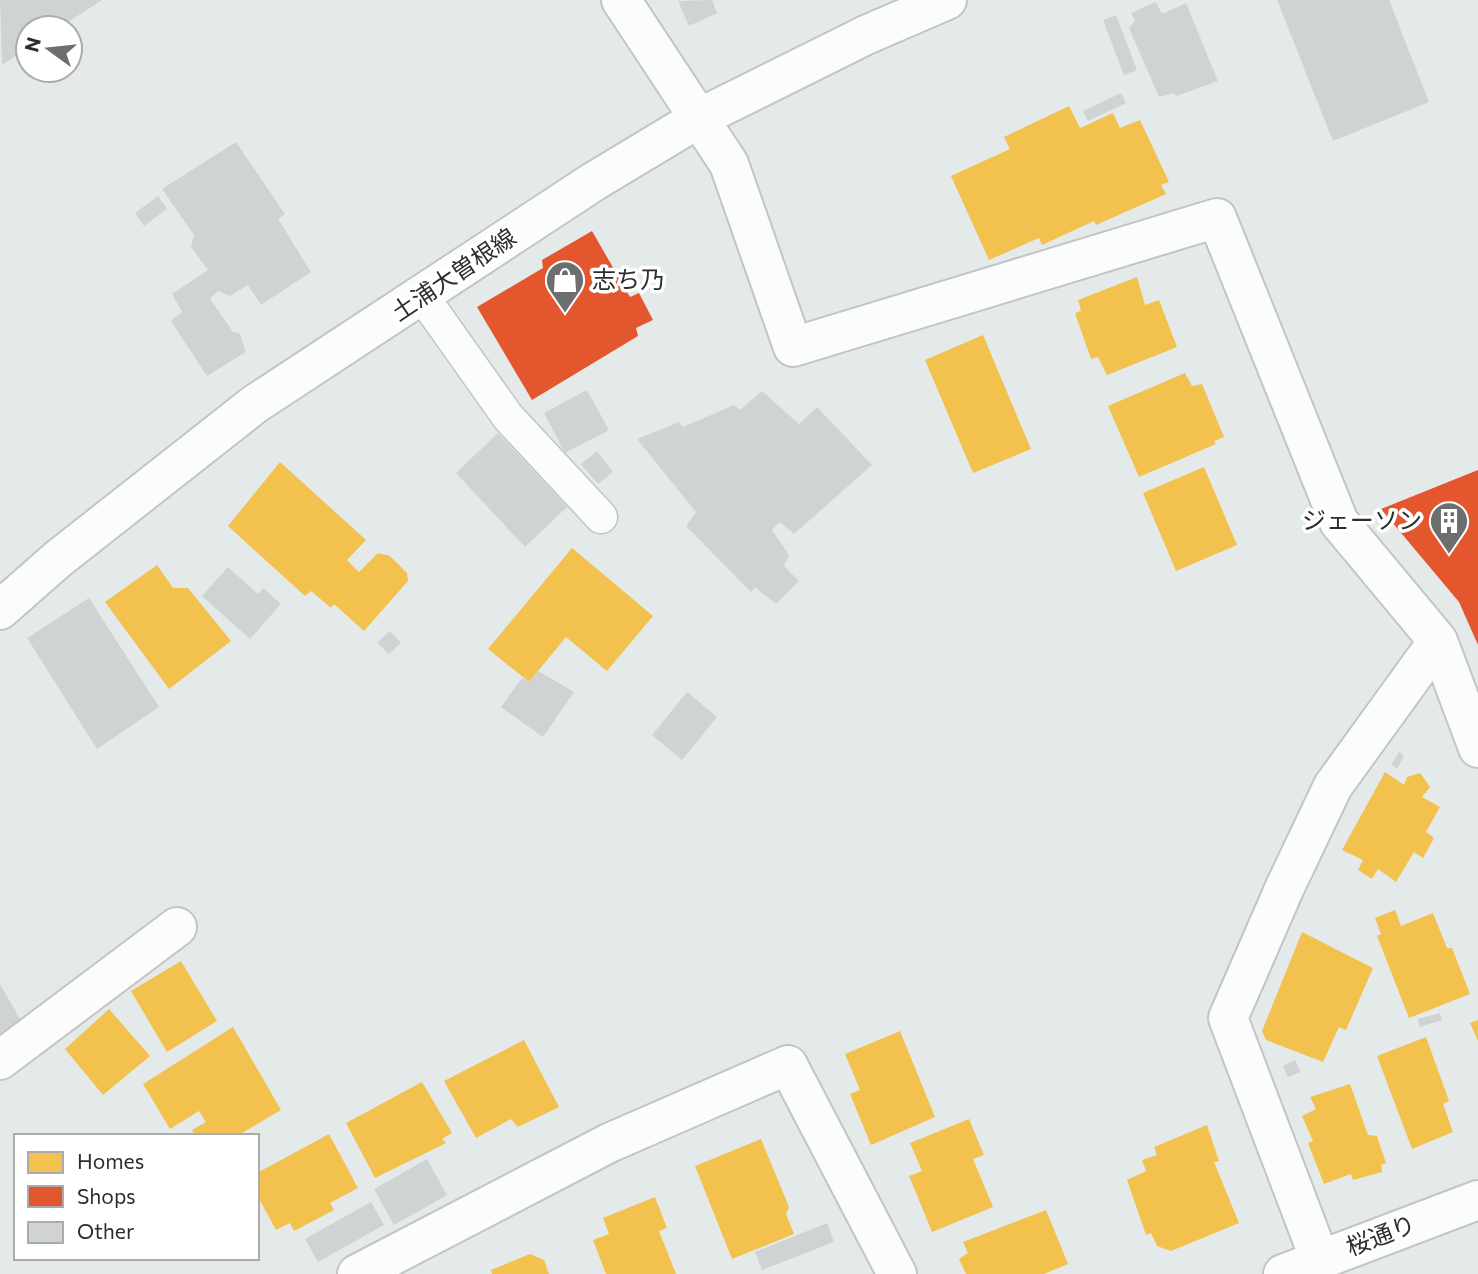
<svg xmlns="http://www.w3.org/2000/svg" width="1478" height="1274" viewBox="0 0 1478 1274" font-family="Commissioner,'Noto Sans JP',sans-serif">
  <style>
    .homes { fill: #f2c14e }
    .shops { fill: #e4572e }
    .building { fill: #cfd3d3 }
    .lines { fill: none; stroke-linecap: round; stroke-linejoin: round }
    .lane-casing { stroke: #c4c4c4; stroke-width: 35 }
    .street-casing { stroke: #c4c4c4; stroke-width: 42 }
    .secondary-casing { stroke: #c4c4c4; stroke-width: 42 }
    .lane { stroke: #fbfcfc; stroke-width: 32 }
    .street { stroke: #fbfcfc; stroke-width: 38 }
    .secondary { stroke: #fbfcfc; stroke-width: 38 }
    .labels { text-anchor: middle; stroke-width: 7; stroke-linejoin: round; paint-order: stroke }
    .street-label { font-size: 24px; fill: #2d2d2d; stroke: #fff }
    .poi-label { font-size: 24px; fill: #2d2d2d; stroke: #fff; text-anchor: start }
  </style>
  <rect width="100%" height="100%" fill="#e4eaea"/>
  <!-- homes -->
  <path class="homes" d="M1069 106 1080 128 1113 113 1120 128 1140 120 1169 182 1161 185 1166 194 1096 225 1094 221 1042 245 1039 238 989 260 951 176 1010 149 1004 137Z
    M1137 277 1145 305 1159 300 1177 347 1107 375 1098 357 1091 359 1075 313 1081 311 1078 300Z
    M983 335 1031 449 973 473 925 360Z
    M1185 373 1192 386 1202 384 1224 437 1214 441 1216 444 1139 477 1108 406Z
    M280 462 366 540 347 560 359 572 378 553 390 556 407 573 408 581 364 631 334 604 331 608 311 591 305 596 228 526Z
    M1204 467 1237 545 1176 571 1143 493Z
    M572 548 653 616 607 671 566 637 529 682 488 649Z
    M157 565 173 588H188L231 641 169 689 105 602Z
    M1385 772 1404 785 1407 777 1420 773 1430 787 1422 797 1440 807 1426 832 1434 838 1423 858 1414 852 1396 882 1378 869 1372 879 1358 870 1363 860 1342 850Z
    M1395 910 1401 926 1433 913 1447 948H1452L1470 994 1409 1018 1377 936 1381 934 1375 918Z
    M1302 932 1373 968 1346 1030 1339 1027 1323 1062 1266 1040 1262 1031Z
    M181 961 217 1021 167 1052 131 991Z
    M109 1009 150 1056 103 1095 65 1049Z
    M1478 1020V1041L1470 1023Z
    M233 1027 281 1110 237 1136H195L192 1130 206 1122 199 1111 170 1129 143 1084Z
    M900 1031 935 1117 871 1145 850 1094 860 1090 845 1054Z
    M1426 1037 1449 1101 1443 1104 1453 1132 1412 1149 1377 1056Z
    M524 1040 559 1107 518 1127 511 1119 476 1138 444 1081Z
    M422 1082 452 1133 442 1139 446 1143 375 1178 346 1123Z
    M1350 1084 1368 1135 1377 1136 1386 1163 1381 1165 1382 1172 1353 1180 1351 1174 1324 1184 1308 1143 1313 1141 1302 1116 1316 1109 1310 1097Z
    M969 1119 984 1155 973 1159 993 1207 932 1232 909 1176 922 1171 910 1143Z
    M1207 1125 1219 1161 1214 1162 1239 1223 1171 1251 1157 1246 1151 1233 1146 1235 1127 1180 1146 1171 1142 1160 1157 1155 1154 1147Z
    M329 1134 358 1188 330 1203 334 1210 294 1231 290 1223 276 1230 257 1195V1173Z
    M761 1139 789 1207 786 1214 794 1234 732 1259 695 1166Z
    M655 1197 667 1228 659 1231 676 1274H606L593 1240 609 1234 603 1218Z
    M1046 1210 1068 1264 1044 1274H966L959 1259 968 1253 963 1242Z
    M530 1254 544 1260 549 1274H492L491 1270Z"/>
  <!-- shops -->
  <path class="shops" d="M592 231 630 297 639 293 653 320 636 328 638 336 532 400 477 307 543 268 542 260Z
    M1478 470V645L1459 602 1381 509Z"/>
  <!-- building -->
  <path class="building" d="M0 0H102L59 28H28V48L2 65Z
    M712 0 717 13 689 26 678 1Z
    M1277 0H1389L1429 102 1333 141Z
    M1156 2 1162 14 1186 3 1218 81 1176 96 1174 93 1159 97 1129 28 1135 21 1131 13Z
    M1116 15 1137 70 1124 75 1103 20Z
    M1121 93 1126 103 1088 121 1083 111Z
    M236 142 285 214 278 219 311 272 261 305 248 285 230 296 218 291 210 299 233 332 240 334 246 352 207 376 171 321 182 312 172 294 208 270 191 247 194 235 162 189Z
    M158 196 167 209 144 226 135 213Z
    M587 390 609 430 565 453 544 413Z
    M762 391 799 424 817 407 872 465 794 534 780 522 772 530 789 555 784 566 799 581 776 604 755 587 751 592 686 526 696 512 637 439 679 422 683 427 734 405 740 410Z
    M498 433 567 507 525 547 456 473Z
    M597 451 613 472 598 484 581 464Z
    M228 567 258 594 263 588 281 604 250 639 202 596Z
    M89 598 159 707 97 749 27 638Z
    M390 631 401 643 389 654 377 643Z
    M538 671 574 692 543 737 501 707 522 678 529 682Z
    M687 692 717 717 682 760 652 735Z
    M1399 752 1404 756 1397 769 1391 765Z
    M0 984 23 1024 0 1037Z
    M1440 1013 1442 1020 1420 1027 1418 1019Z
    M1295 1060 1301 1072 1288 1077 1283 1066Z
    M427 1159 447 1195 394 1225 374 1189Z
    M371 1202 384 1225 318 1262 305 1239Z
    M827 1223 834 1242 762 1270 755 1252Z"/>
  <g class="lines">
    <!-- lane casing -->
    <g class="lane-casing">
      <path id="lane" d="M423 297 508 417 601 517"/>
    </g>
    <!-- street casing -->
    <g class="street-casing">
      <path id="street" d="M621 0 729 164 793 347 1217 218 1339 522 1438 641 1478 748
        M0 1060 177 927
        M1320 1260 1228 1018 1285 887 1333 786 1438 641
        M357 1274 609 1143 788 1065 897 1274"/>
    </g>
    <!-- secondary casing -->
    <g class="secondary-casing">
      <path id="secondary" d="M0 610 58 559 255 404 593 182 701 117 866 35 947 0
        M1283 1274 1478 1200"/>
    </g>
    <!-- lane -->
    <use href="#lane" class="lane"/>
    <!-- street -->
    <use href="#street" class="street"/>
    <!-- secondary -->
    <use href="#secondary" class="secondary"/>
  </g>
  <!-- icons -->
  <defs>
    <g id="shop-pin" transform="scale(2.0125)"><path d="M0 17L-7.5 6A9.5 9.5 0 1 1 7.5 6Z" fill="#6d6f6f" stroke="#fff"/><path d="M-5-2.5h2.3a2.7 3.5 0 0 1 5.4 0H5L5.5 6h-11ZM-1.5-2.5h3a1.5 2.3 0 0 0-3 0Z" fill="#fff"/></g>
    <g id="building-pin" transform="scale(2.0125)"><path d="M0 17L-7.5 6A9.5 9.5 0 1 1 7.5 6Z" fill="#6d6f6f" stroke="#fff"/><path d="M-4-6H4V6H1V3H-1V6H-4ZM-2.5-4.3h1.7v1.8h-1.7ZM.8-4.3h1.7v1.8H.8ZM-2.5-1h1.7V.8h-1.7ZM.8-1h1.7V.8H.8Z" fill="#fff"/></g>
  </defs>
  <g fill-rule="evenodd">
    <use href="#shop-pin" x="565" y="280"/>
    <use href="#building-pin" x="1449" y="521"/>
  </g>
  <g class="labels">
    <!-- street labels -->
    <g class="street-label">
      <text transform="translate(454 275) rotate(-34)" y="8">土浦大曽根線</text>
      <text transform="translate(1381 1236) rotate(-21)" y="8">桜通り</text>
    </g>
    <!-- poi labels -->
    <g class="poi-label">
      <text x="592" y="288">志ち乃</text>
      <text x="1422" y="529" text-anchor="end">ジェーソン</text>
    </g>
  </g>
  <!-- legend -->
  <rect x="14" y="1134" width="245" height="126" fill="#ffffff" stroke="#ababab" stroke-width="2"/>
  <rect x="28" y="1152" width="35" height="21" fill="#f2c14e" stroke="#ababab" stroke-width="2"/>
  <text x="77" y="1169" font-size="21" fill="#2d2d2d">Homes</text>
  <rect x="28" y="1186" width="35" height="21" fill="#e4572e" stroke="#ababab" stroke-width="2"/>
  <text x="77" y="1204" font-size="21" fill="#2d2d2d">Shops</text>
  <rect x="28" y="1222" width="35" height="21" fill="#cfd3d3" stroke="#ababab" stroke-width="2"/>
  <text x="77" y="1239" font-size="21" fill="#2d2d2d">Other</text>
  <!-- north arrow -->
  <g transform="translate(49 49) rotate(285)"><circle r="33" fill="#ffffff" stroke="#ababab" stroke-width="2"/>
  <path d="M0-5L12 26L0 18L-12 26Z" fill="#6d6f6f"/>
  <text y="-10" font-size="19" font-weight="bold" text-anchor="middle" fill="#2d2d2d">N</text>
  </g>
</svg>
